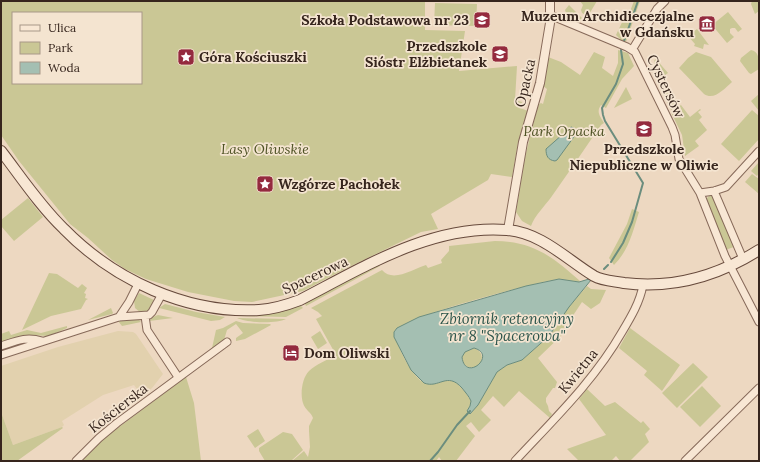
<svg xmlns="http://www.w3.org/2000/svg" width="760" height="462" viewBox="0 0 760 462" font-family="Lora,serif">
  <style>
    .farmland { fill: #e2d1ae }
    .green { fill: #cac795; fill-rule: evenodd }
    .water { fill: #a4bfb2; stroke: #6b8d7e; fill-rule: evenodd }
    .lines { fill: none; stroke-linecap: round; stroke-linejoin: round }
    .stream { stroke: #6b8d7e; stroke-width: 2 }
    .minor-casing { stroke: #866959; stroke-width: 9 }
    .tertiary-casing { stroke: #866959; stroke-width: 10 }
    .secondary-casing { stroke: #674a3c; stroke-width: 12 }
    .minor { stroke: #f8e7d4; stroke-width: 7 }
    .tertiary { stroke: #f8e7d4; stroke-width: 8 }
    .secondary { stroke: #f8e7d4; stroke-width: 10 }
    .labels { text-anchor: middle; stroke-width: 3.5; stroke-linejoin: round; paint-order: stroke }
    .poi-label { font-size: 14px; font-weight: bold; fill: #36251d; stroke: #f4e4d0; text-anchor: end }
    .street-label { font-size: 14px; fill: #36251d; stroke: #f4e4d0 }
    .park-label { font-size: 14px; font-style: italic; fill: #4e5224; stroke: #f4e4d0 }
    .water-label { font-size: 15px; font-style: italic; fill: #2c554b; stroke: #f4e4d0 }
  </style>
  <rect width="100%" height="100%" fill="#edd8c1"/>
  <!-- farmland -->
  <path class="farmland" d="M118 331 133 332 136 334 163 374 152 388 142 396 134 385 103 395 62 421 64 425 62 427 13 445 1 412V366L58 347Z"/>
  <!-- green -->
  <path class="green" d="M1 1H425V30L465 31 459 71 517 66 515 100 522 102 520 108 528 111 518 143 512 177 491 174 488 180 431 214 438 229 421 232 343 270 303 291 252 302 234 301 188 292 146 279 125 269 112 260 88 238 70 224 19 161 1 135ZM13 13H141V83H13Z
    M580 1H597L588 16 582 13 581 10 583 5Z
    M634 1H640L626 42 620 39 616 35 625 16 629 18 630 14H629Z
    M752 1H759V11L755 14 751 4Z
    M435 3 477 4 476 26 434 25Z
    M569 5 582 18 580 20 566 13 565 10Z
    M728 12 742 29 738 32 735 28H732L730 29V33L734 37 727 43 712 25Z
    M697 29 709 45 704 44 703 49 694 46 695 44 688 36Z
    M618 50 628 53 634 66 622 79 606 108 601 105C596 112 600 116 604 123L601 125C585 148 569 172 552 196 545 206 535 215 531 226L522 221 516 212 525 157 538 105 541 103 543 104 547 89 543 86 548 57 561 62 580 75 594 52 605 57 602 68 613 76 618 63Z
    M751 50C760 52 759 61 759 69L751 74 749 73 740 61 741 58Z
    M696 52 711 57 732 82C724 89 714 101 704 94L679 68 688 58Z
    M656 59 668 73 659 79 654 61Z
    M664 85 679 104 671 110 661 89Z
    M626 87 632 99 614 108Z
    M759 94V111L751 101Z
    M681 105 690 117 700 109 701 110 698 112 702 117 699 120 707 130 695 141 699 146 685 156 682 135 671 112Z
    M752 110 759 116V139L739 161 721 144Z
    M759 162V173L757 176 751 171Z
    M752 174 759 179V194L745 182Z
    M709 196H712L734 247 725 250 706 199Z
    M28 198 43 217 14 241 1 226V220Z
    M632 209 639 212C633 231 629 250 614 265L609 258 627 224Z
    M495 241C533 241 553 257 580 281L579 282 559 279 543 282C518 288 405 316 394 332 399 350 408 369 421 381L449 380 456 382 466 393 471 401 470 406 467 411 470 414 478 405 497 372 507 365 522 360 538 346 553 331 567 309 587 286 591 289 606 290 600 303 591 309 582 302 570 320 569 319 564 327 567 330 538 358 557 382 555 388H553L546 398V402L548 406 549 411 552 414 550 418 519 391 504 407 493 396 481 410 491 420 479 432 471 422 466 426 475 436 456 461H442L439 457 436 461H292L304 451 308 457 310 447 309 431V426L313 418C311 412 305 410 303 403 300 394 302 378 309 371 315 365 329 359 336 355L316 319 322 316 318 312 311 308 382 270C393 283 413 269 426 265L428 268 442 263 441 260 449 251V246Z
    M378 265 380 266 306 306 305 304V301Z
    M49 273 57 274 78 288 82 284 87 288 84 293 86 294 85 298 88 299 86 300 81 309 51 316 22 330Z
    M139 293 154 300 152 305 147 312 141 313 135 308 134 301Z
    M165 304 196 312 225 317 220 320 211 321 159 308Z
    M299 304 303 308 286 317 237 316 274 313Z
    M111 308 113 313 112 314 88 320Z
    M158 315 173 318 149 321 153 317Z
    M237 318 286 319C276 324 248 323 237 318Z
    M125 319H138L141 322 122 326 118 321Z
    M236 321 243 323 270 324 271 325 245 339 236 341V338L243 333 236 324 227 330 224 340 213 349 212 348 216 330 223 328Z
    M67 326V328L49 336 26 335 1 343V334L9 331 11 335 27 330 41 333Z
    M630 328 680 365 662 391 644 375 647 371 619 348Z
    M320 331 327 343 318 349 311 337Z
    M462 358a10 10 0 1 1 20 0a10 10 0 1 1-20 0Z
    M693 363 708 377 677 408 662 393Z
    M186 377 194 403 201 461H82L103 439Z
    M702 386 721 406 700 427 680 407Z
    M587 389 605 406 615 402 641 423 643 421 650 429 645 434 649 442 630 461H620L616 456 611 461H579L567 449 606 435 579 399Z
    M1 412 13 445 62 427 63 428 17 461H1Z
    M258 429 265 441 255 448 247 436Z
    M283 432 292 434 303 450 291 461H265L259 451V448Z"/>
  <!-- water -->
  <path class="water" d="M571 127 574 128 576 130V134L557 160 555 161C548 160 546 156 546 149Z
    M559 279 579 282 589 279 591 280 569 307 549 336 522 360 507 365 497 372 478 405 470 414 467 411 470 406 471 401C469 396 465 392 462 388 447 371 439 389 424 383L411 370 394 337V332L397 328 419 317 526 286ZM474 348C498 355 465 383 462 357L465 352Z"/>
  <g class="lines">
    <!-- stream -->
    <path class="stream" d="M624 41 638 1
      M611 262 623 243 632 222 643 183 605 121 603 115 602 108 616 84 623 64 621 50
      M604 269 608 265
      M430 461 438 452 457 425 470 411"/>
    <!-- minor casing -->
    <g class="minor-casing">
      <path id="minor" d="M550 15 627 47 635 52 638 58 672 127 675 135 679 159 700 193 725 256 759 322
        M632 50 657 9 665 1
        M714 191 743 259
        M700 193 714 191 726 187 759 151
        M145 316 147 330 178 377
        M119 317 129 302 138 284
        M1 346C16 341 26 336 42 341
        M1 355 119 317 149 315 152 312 162 294
        M76 461 99 438 117 423 227 342
        M515 461C553 420 594 381 622 332 631 317 640 302 643 285
        M685 461 759 388"/>
    </g>
    <!-- tertiary casing -->
    <g class="tertiary-casing">
      <path id="tertiary" d="M508 230 523 142 540 83 550 23V1"/>
    </g>
    <!-- secondary casing -->
    <g class="secondary-casing">
      <path id="secondary" d="M1 151C21 177 40 206 64 229 114 280 187 314 259 310 274 309 287 305 300 300 364 267 432 224 507 230 542 233 566 259 594 276 603 281 614 281 624 283 672 289 718 276 759 250"/>
    </g>
    <!-- minor -->
    <use href="#minor" class="minor"/>
    <!-- tertiary -->
    <use href="#tertiary" class="tertiary"/>
    <!-- secondary -->
    <use href="#secondary" class="secondary"/>
  </g>
  <!-- icons -->
  <defs>
    <g id="school-square" transform="scale(0.9)"><rect x="-9" y="-9" width="18" height="18" rx="4" fill="#942a3e" stroke="#f4e4d0"/><path d="M0-5L7-2L0 1L-7-2ZM-4 1L0 2.5L4 1V4Q0 6-4 4Z" fill="#fff"/></g>
    <g id="museum-square" transform="scale(0.9)"><rect x="-9" y="-9" width="18" height="18" rx="4" fill="#942a3e" stroke="#f4e4d0"/><path d="M0-6L6-3V-2H-6V-3ZM-5-1h2V3h-2ZM-1-1h2V3h-2ZM3-1h2V3H3ZM-6 4H6V6H-6Z" fill="#fff"/></g>
    <g id="sight-square" transform="scale(0.9)"><rect x="-9" y="-9" width="18" height="18" rx="4" fill="#942a3e" stroke="#f4e4d0"/><path d="M0-6L1.8-2.2L6-1.7L2.9 1.2L3.7 5.4L0 3.3L-3.7 5.4L-2.9 1.2L-6-1.7L-1.8-2.2Z" fill="#fff"/></g>
    <g id="hotel-square" transform="scale(0.9)"><rect x="-9" y="-9" width="18" height="18" rx="4" fill="#942a3e" stroke="#f4e4d0"/><path d="M-6-4.5h1.5V1H6V5H4.5V3h-9V5H-6ZM-4 0a1.8 1.8 0 1 1 3.6 0ZM.5 0V-2.5h3Q6-2.5 6 0Z" fill="#fff"/></g>
  </defs>
  <g fill-rule="evenodd">
    <use href="#school-square" x="482" y="20"/>
    <use href="#museum-square" x="707" y="24"/>
    <use href="#school-square" x="500" y="54"/>
    <use href="#sight-square" x="186" y="57"/>
    <use href="#school-square" x="644" y="129"/>
    <use href="#sight-square" x="265" y="184"/>
    <use href="#hotel-square" x="291" y="353"/>
  </g>
  <g class="labels">
    <!-- poi labels -->
    <g class="poi-label">
      <text x="694" y="21">Muzeum Archidiecezjalne<tspan x="694" dy="16">w Gdańsku</tspan></text>
      <text x="469" y="25">Szkoła Podstawowa nr 23</text>
      <text x="487" y="51">Przedszkole<tspan x="487" dy="16">Sióstr Elżbietanek</tspan></text>
      <text x="199" y="62" text-anchor="start">Góra Kościuszki</text>
      <text x="644" y="154" text-anchor="middle">Przedszkole<tspan x="644" dy="16">Niepubliczne w Oliwie</tspan></text>
      <text x="278" y="189" text-anchor="start">Wzgórze Pachołek</text>
      <text x="304" y="358" text-anchor="start">Dom Oliwski</text>
    </g>
    <!-- street labels -->
    <g class="street-label">
      <text transform="translate(525 83) rotate(-77)" y="5">Opacka</text>
      <text transform="translate(666 86) rotate(64)" y="5">Cystersów</text>
      <text transform="translate(315 275) rotate(-25)" y="5">Spacerowa</text>
      <text transform="translate(578 371) rotate(-51)" y="5">Kwietna</text>
      <text transform="translate(118 408) rotate(-38)" y="5">Kościerska</text>
    </g>
    <!-- park labels -->
    <g class="park-label">
      <text x="564" y="136">Park Opacka</text>
      <text x="265" y="154">Lasy Oliwskie</text>
    </g>
    <!-- water labels -->
    <g class="water-label">
      <text x="507" y="324">Zbiornik retencyjny<tspan x="507" dy="17">nr 8 "Spacerowa"</tspan></text>
    </g>
  </g>
  <!-- border -->
  <rect width="760" height="462" fill="none" stroke="#36251d" stroke-width="4"/>
  <!-- legend -->
  <rect x="12" y="12" width="130" height="72" fill="#f4e4d0" stroke="#a89888"/>
  <rect x="20" y="25" width="20" height="6" fill="#f8e7d4" stroke="#a89888"/>
  <text x="48" y="32" font-size="12" fill="#36251d">Ulica</text>
  <rect x="20" y="42" width="20" height="12" fill="#cac795" stroke="#a89888"/>
  <text x="48" y="52" font-size="12" fill="#36251d">Park</text>
  <rect x="20" y="62" width="20" height="12" fill="#a4bfb2" stroke="#a89888"/>
  <text x="48" y="72" font-size="12" fill="#36251d">Woda</text>
</svg>
